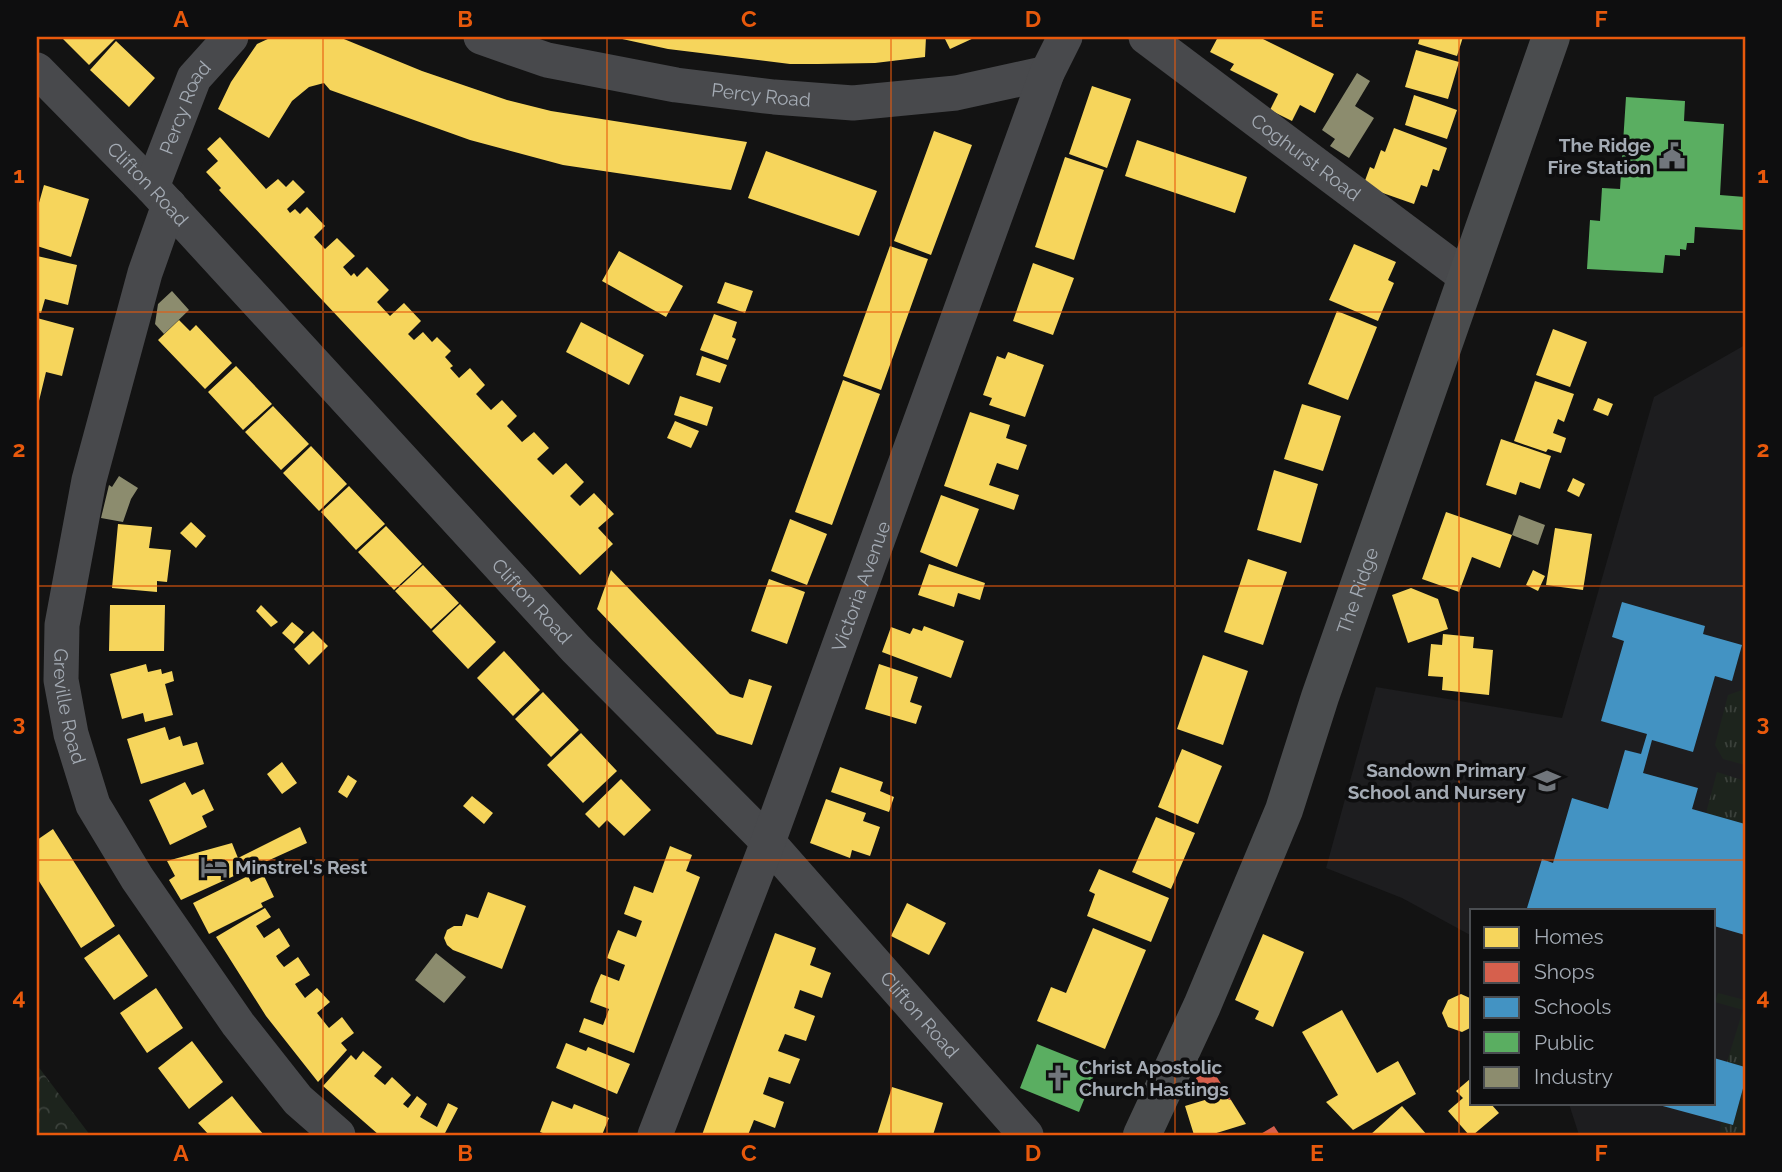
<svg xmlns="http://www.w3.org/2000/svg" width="1782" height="1172" viewBox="0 0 1782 1172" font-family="Raleway,sans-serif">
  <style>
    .built { fill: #1d1d1f }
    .grass { fill: url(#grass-tufts) }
    .forest { fill: url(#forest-crowns) }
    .homes { fill: #f6d55c }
    .shops { fill: #d6604d }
    .schools { fill: #4393c3 }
    .public { fill: #5aae61 }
    .industry { fill: #8c8c6e }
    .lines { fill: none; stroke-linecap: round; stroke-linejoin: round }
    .minor { stroke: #48494c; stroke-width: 35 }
    .major { stroke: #4a4c4e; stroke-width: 38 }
    .grid { fill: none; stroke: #e8590c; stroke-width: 2; stroke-opacity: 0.55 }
    .labels { text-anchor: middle; stroke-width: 7; stroke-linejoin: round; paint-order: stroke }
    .street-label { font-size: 19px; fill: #a4abb4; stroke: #0e0e0f }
    .poi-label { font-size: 19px; font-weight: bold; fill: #a4abb4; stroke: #0e0e0f; text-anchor: end }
    .neatline { fill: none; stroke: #e8590c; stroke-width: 2.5 }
    .grid-label { font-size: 23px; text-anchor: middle; font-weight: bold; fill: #e8590c }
  </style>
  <defs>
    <pattern id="grass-tufts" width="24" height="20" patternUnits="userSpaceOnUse" patternTransform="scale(1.75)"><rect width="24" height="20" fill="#1d241d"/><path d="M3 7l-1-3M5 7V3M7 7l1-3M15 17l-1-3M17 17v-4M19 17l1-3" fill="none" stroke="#3b413b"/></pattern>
    <pattern id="forest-crowns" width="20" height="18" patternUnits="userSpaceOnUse" patternTransform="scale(1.75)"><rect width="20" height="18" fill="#1d241d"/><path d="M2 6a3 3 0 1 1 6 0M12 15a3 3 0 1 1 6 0" fill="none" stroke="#3b413b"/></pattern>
  </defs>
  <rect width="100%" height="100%" fill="#131313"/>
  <!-- built -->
  <path class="built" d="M1745 345V1135H1579L1569 1104H1714V911H1472V936L1402 898 1326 868 1376 687 1562 718 1654 397Z"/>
  <!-- grass -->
  <path class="grass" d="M1745 683V765L1723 759 1715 745 1728 695 1742 690Z
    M1717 772 1745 781V824L1706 813Z
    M1718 993 1745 1000V1067L1727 1062 1743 1010 1715 1002Z
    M1745 1081V1121L1740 1135H1720L1721 1122 1733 1125Z"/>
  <!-- forest -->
  <path class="forest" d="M37 1065 90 1135H37Z"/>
  <!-- homes -->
  <path class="homes" d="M61 37H117L89 65Z
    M272 37H339L422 71 507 100 551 111 747 142 731 190 563 165 470 140 330 90 324 83 309 87 292 101 269 138 218 109 231 82 257 44Z
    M613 37H926L925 57 875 63 818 64H790L668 49Z
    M944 37H976L950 49Z
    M1218 37H1259L1334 74 1315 113 1300 105 1292 121 1270 110 1278 94 1230 70 1234 64 1210 52Z
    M1420 37H1463L1457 56 1418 44Z
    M116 41 155 78 129 107 90 70Z
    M1416 50 1459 62 1448 99 1405 87Z
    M1092 86 1131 99 1107 168 1069 154Z
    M1414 95 1457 110 1447 139 1405 125Z
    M1394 128 1447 148 1439 171 1433 169 1427 187 1421 185 1414 204 1363 186 1370 167 1374 169 1381 150 1385 152Z
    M934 131 972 145 931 255 894 241Z
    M220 137 266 189 278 179 286 187 293 180 305 192 287 209 290 213 295 209 300 214 307 207 325 226 314 237 325 249 337 238 355 256 343 267 351 276 354 273 357 277 367 267 389 290 377 302 390 316 404 303 421 321 408 334 414 340 423 332 432 342 437 337 451 351 445 357 453 366 450 368 459 378 470 368 485 385 476 394 491 410 502 400 517 416 507 426 522 442 534 432 549 448 537 459 553 475 566 463 584 482 570 496 580 506 594 493 614 514 598 528 613 544 580 575 219 190 221 188 206 172 218 161 207 149Z
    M1137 140 1247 177 1235 213 1125 176Z
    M766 151 877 191 859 236 748 198Z
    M1065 157 1104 170 1074 260 1035 247Z
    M44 185 89 199 71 257 37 246V210Z
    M1354 244 1396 262 1388 280 1394 283 1378 321 1329 300Z
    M890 246 928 259 881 390 843 376Z
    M619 251 683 286 666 317 602 281Z
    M37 256 77 265 68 305 45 299 41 313 37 312Z
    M1033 263 1074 278 1053 335 1013 321Z
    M725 282 753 291 745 313 717 303Z
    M1337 311 1377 327 1348 400 1308 384Z
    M714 314 737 322 732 337 736 339 728 360 700 350Z
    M37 318 74 328 62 376 46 372 38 405Z
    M179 320 190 331 196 325 232 363 205 389 158 340Z
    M581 322 644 355 629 385 566 352Z
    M1553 329 1587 342 1570 387 1536 375Z
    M1008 352 1044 365 1025 417 989 405 992 398 983 395 997 356 1005 359Z
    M702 356 727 365 720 383 696 375Z
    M236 366 272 404 243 430 208 392Z
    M843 380 880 394 832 525 795 512Z
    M1535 381 1574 394 1564 422 1558 419 1553 433 1566 438 1561 453 1548 449 1546 452 1514 441Z
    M680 396 713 407 707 426 674 415Z
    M1598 398 1613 404 1608 416 1593 410Z
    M1302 404 1341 416 1323 471 1284 459Z
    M273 406 309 444 281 470 245 432Z
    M970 412 1010 425 1006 438 1027 445 1018 470 997 463 989 485 1019 495 1014 510 944 486Z
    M675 421 699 431 691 448 667 438Z
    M1501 439 1551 456 1540 489 1520 482 1516 495 1486 485Z
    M311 446 347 484 319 511 283 473Z
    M1274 470 1318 484 1301 543 1257 530Z
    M1573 478 1585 484 1579 497 1567 491Z
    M349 486 385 524 356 550 321 512Z
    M941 495 979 509 957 567 920 552Z
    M1446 512 1512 535 1500 568 1472 557 1459 592 1422 579Z
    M790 519 827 534 807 585 771 571Z
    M191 522 206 536 196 548 180 533Z
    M118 524 152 527 149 548 171 550 167 582 157 581V592L112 588Z
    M386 526 422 564 394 590 358 552Z
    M1555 528 1592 534 1583 590 1546 585Z
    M1248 559 1287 572 1263 645 1224 632Z
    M929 564 985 583 980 600 958 593 954 607 918 595Z
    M423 565 459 603 431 629 395 591Z
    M611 570 730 694 743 698 749 679 772 686 752 745 717 734 597 609Z
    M1533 570 1545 576 1538 591 1526 585Z
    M769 579 805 592 787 644 751 631Z
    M1411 588 1438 599 1448 629 1408 643 1392 595Z
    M460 604 496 642 468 669 432 631Z
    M110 605H165L164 651H109Z
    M261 605 278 622 271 627 256 611Z
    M292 622 304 632 294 644 282 633Z
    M924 626 964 641 951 678 882 652 891 627 910 634 913 628 922 631Z
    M313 631 328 646 309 665 294 649Z
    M1443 634 1474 637 1473 648 1493 650 1489 695 1442 690 1443 677 1428 676 1431 644 1442 645Z
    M504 651 540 690 513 716 477 678Z
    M1203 655 1248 671 1223 745 1177 729Z
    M146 664 148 672 161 669 162 674 172 671 174 681 165 684 173 715 145 722 143 713 122 719 110 674Z
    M879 664 918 677 910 702 922 706 916 724 865 709Z
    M543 692 579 730 551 757 515 719Z
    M165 727 169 740 180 736 183 746 197 742 204 764 141 784 127 739Z
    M581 733 617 771 583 803 547 765Z
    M1182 749 1222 766 1198 824 1158 807Z
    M282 762 297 783 282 794 267 774Z
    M840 767 883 782 880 791 894 797 889 812 831 792Z
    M348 775 357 781 347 798 338 792Z
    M621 779 651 810 624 836 607 820 599 828 585 814Z
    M185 782 192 795 204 789 214 810 202 816 207 827 170 845 149 800Z
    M472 796 493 813 484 824 463 806Z
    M826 799 866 813 863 821 880 827 870 856 852 850 850 858 810 843Z
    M1156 817 1195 833 1171 889 1132 872Z
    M300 827 307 843 181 900 169 880 175 876 167 861 232 843 238 858Z
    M53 829 115 926 81 948 37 878V840Z
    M670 846 692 855 686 871 700 877 634 1053 579 1032 584 1018 603 1025 609 1009 590 1002 595 988 601 974 619 981 625 965 607 958 612 944 618 930 636 937 642 921 624 914 634 886 653 893Z
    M1099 869 1169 898 1151 942 1087 916 1095 894 1089 891Z
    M248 876 251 882 264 876 274 897 261 903 263 907 209 934 193 903Z
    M488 892 526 906 502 969 453 950 447 945 444 938 447 930 454 926H462L466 914 478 918Z
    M907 903 946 923 929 955 891 936Z
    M265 908 271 917 256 926 264 938 279 928 290 946 276 956 279 961 284 967 298 957 310 975 295 984 299 990 305 998 317 988 330 1002 317 1013 329 1028 342 1017 354 1033 341 1043 347 1050 318 1082 266 1016 216 937Z
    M1093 928 1146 950 1105 1049 1037 1021 1051 987 1066 993Z
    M775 933 816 948 810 965 831 973 826 986 822 998 800 990 794 1008 815 1016 806 1041 785 1034 778 1051 800 1059 790 1084 769 1077 763 1094 784 1102 775 1128 754 1120 748 1135H702Z
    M119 934 148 976 114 1000 84 958Z
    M1263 934 1304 952 1273 1027 1255 1019 1259 1011 1235 1000Z
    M156 988 183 1028 147 1053 120 1013Z
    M1461 994 1472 999V1027L1462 1032 1448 1027 1442 1013 1448 1000Z
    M1342 1010 1377 1073 1398 1061 1416 1094 1353 1130 1326 1102 1338 1095 1302 1032Z
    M192 1041 223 1082 189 1109 158 1068Z
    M566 1043 586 1051 588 1047 630 1064 617 1094 556 1068Z
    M363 1051 382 1067 374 1076 385 1085 392 1077 411 1095 403 1104 408 1108 417 1096 427 1104 420 1117 437 1127 448 1103 458 1108 444 1135H379L323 1086 351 1055 356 1060Z
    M1470 1079 1472 1104H1491L1499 1113 1473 1135H1469L1448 1111 1463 1098 1456 1091Z
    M892 1087 943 1103 933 1135H877Z
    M232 1096 248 1116 264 1135H209L198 1123Z
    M1218 1096 1231 1100 1246 1124 1210 1135H1194L1185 1106Z
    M552 1101 572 1109 574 1104 609 1118 602 1135H548L540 1132Z
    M1402 1106 1427 1135H1370Z"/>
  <!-- shops -->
  <path class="shops" d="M1205 1060 1207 1061 1231 1100 1192 1087Z
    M1274 1126 1280 1135H1259Z"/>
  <!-- schools -->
  <path class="schools" d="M1622 602 1705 626 1703 634 1742 645 1732 681 1715 676 1693 752 1652 740 1643 773 1698 788 1692 809 1745 824V935L1714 926V911H1538L1527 908 1542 859 1553 863 1572 798 1608 809 1625 750 1641 754 1647 734 1601 721 1624 641 1612 637Z
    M1714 1058 1745 1067V1081L1733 1125 1659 1105 1714 1104Z"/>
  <!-- public -->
  <path class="public" d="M1626 97 1685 101 1684 121 1724 124 1720 195 1745 197 1743 230 1695 227 1694 243H1687L1686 250 1680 249V256L1665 255 1663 273 1587 269 1590 220 1600 221 1602 188 1620 189Z
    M1037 1044 1097 1068 1079 1112 1020 1088Z"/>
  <!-- industry -->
  <path class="industry" d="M1357 73 1370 81 1355 106 1374 118 1349 158 1330 146 1335 139 1322 130Z
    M172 291 189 310 164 334 155 324 158 304Z
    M119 476 138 488 131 499 123 522 101 518 109 485 112 487Z
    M1519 515 1545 525 1538 545 1512 535Z
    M436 953 466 977 444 1003 415 980Z"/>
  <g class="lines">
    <!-- minor -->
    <g class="minor">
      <path id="s1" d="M481 37 547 60 676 85 774 97 853 103 956 93 1047 73"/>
      <path id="s2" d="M1146 37 1466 277"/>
      <path id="s3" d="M37 70 152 187 576 649 768 842 1026 1135"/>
      <path id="s4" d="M152 187 194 78 231 37"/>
      <path id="s5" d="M169 205 145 273 89 480 62 625 61 680 71 734 93 805 137 878 238 1024 298 1100 338 1135"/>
      <path id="s6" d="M655 1135 768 842 1047 73 1065 37"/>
    </g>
    <!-- major -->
    <path class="major" id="s7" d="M1142 1135 1202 1006 1284 810 1320 697 1551 37"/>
  </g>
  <!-- grid -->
  <path class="grid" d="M323 37V1135M607 37V1135M891 37V1135M1175 37V1135M1459 37V1135M37 312H1745M37 586H1745M37 860H1745"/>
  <!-- icons -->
  <defs>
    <g id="civic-bare" transform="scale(2.1)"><path d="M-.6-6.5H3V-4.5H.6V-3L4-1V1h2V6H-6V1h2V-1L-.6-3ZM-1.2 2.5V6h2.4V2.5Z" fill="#71767c" stroke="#0e0e0f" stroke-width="2.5" paint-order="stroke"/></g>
    <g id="school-bare" transform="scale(2.1)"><path d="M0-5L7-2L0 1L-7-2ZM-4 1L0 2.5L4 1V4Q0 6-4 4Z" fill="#71767c" stroke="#0e0e0f" stroke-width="2.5" paint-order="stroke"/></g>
    <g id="hotel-bare" transform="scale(2.1)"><path d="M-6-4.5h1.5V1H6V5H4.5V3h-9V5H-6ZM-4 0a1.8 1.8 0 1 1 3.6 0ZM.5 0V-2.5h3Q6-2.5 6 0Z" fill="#71767c" stroke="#0e0e0f" stroke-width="2.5" paint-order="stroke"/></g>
    <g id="church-bare" transform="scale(2.1)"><path d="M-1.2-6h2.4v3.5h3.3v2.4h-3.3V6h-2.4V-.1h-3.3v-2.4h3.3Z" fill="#71767c" stroke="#0e0e0f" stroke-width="2.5" paint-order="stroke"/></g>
  </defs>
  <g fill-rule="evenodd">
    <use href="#civic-bare" x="1672" y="156"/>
    <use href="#school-bare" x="1547" y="781"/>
    <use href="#hotel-bare" x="214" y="867"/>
    <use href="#church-bare" x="1058" y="1078"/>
  </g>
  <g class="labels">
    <!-- street labels -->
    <g class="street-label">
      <text dy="7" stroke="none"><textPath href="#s1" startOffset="287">Percy Road</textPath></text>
      <text dy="7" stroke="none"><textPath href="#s4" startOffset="86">Percy Road</textPath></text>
      <text dy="7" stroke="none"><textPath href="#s2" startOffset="200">Coghurst Road</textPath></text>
      <text dy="7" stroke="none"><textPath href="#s3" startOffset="159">Clifton Road</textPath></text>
      <text dy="7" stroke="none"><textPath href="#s6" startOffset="586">Victoria Avenue</textPath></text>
      <text dy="7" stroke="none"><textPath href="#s7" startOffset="586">The Ridge</textPath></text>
      <text dy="7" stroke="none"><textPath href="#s3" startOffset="726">Clifton Road</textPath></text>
      <text dy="7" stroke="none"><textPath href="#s5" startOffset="516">Greville Road</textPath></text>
      <text dy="7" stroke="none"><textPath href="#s3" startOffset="1293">Clifton Road</textPath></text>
    </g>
    <!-- poi labels -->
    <g class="poi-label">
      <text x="1651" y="152">The Ridge<tspan x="1651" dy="22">Fire Station</tspan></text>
      <text x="1526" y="777">Sandown Primary<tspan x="1526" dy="22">School and Nursery</tspan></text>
      <text x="235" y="874" text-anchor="start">Minstrel's Rest</text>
      <text x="1079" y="1074" text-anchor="start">Christ Apostolic<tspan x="1079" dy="22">Church Hastings</tspan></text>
    </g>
  </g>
  <!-- border -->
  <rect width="1782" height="1172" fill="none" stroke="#0e0e0f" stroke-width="77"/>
  <!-- legend -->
  <rect x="1470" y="909" width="245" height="196" fill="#0e0e0f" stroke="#4a4d51" stroke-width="2"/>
  <rect x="1484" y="927" width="35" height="21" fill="#f6d55c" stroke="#4a4d51" stroke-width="2"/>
  <text x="1534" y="944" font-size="21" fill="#a4abb4">Homes</text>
  <rect x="1484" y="962" width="35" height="21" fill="#d6604d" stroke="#4a4d51" stroke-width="2"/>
  <text x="1534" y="979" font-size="21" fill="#a4abb4">Shops</text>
  <rect x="1484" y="997" width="35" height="21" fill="#4393c3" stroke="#4a4d51" stroke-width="2"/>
  <text x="1534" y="1014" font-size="21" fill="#a4abb4">Schools</text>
  <rect x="1484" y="1032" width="35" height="21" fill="#5aae61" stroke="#4a4d51" stroke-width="2"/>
  <text x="1534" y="1050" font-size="21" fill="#a4abb4">Public</text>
  <rect x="1484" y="1067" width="35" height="21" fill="#8c8c6e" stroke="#4a4d51" stroke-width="2"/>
  <text x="1534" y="1084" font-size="21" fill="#a4abb4">Industry</text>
  <rect x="38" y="38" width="1706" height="1096" class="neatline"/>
  <g class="grid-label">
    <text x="181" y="27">A</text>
    <text x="465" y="27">B</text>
    <text x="749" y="27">C</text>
    <text x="1033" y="27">D</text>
    <text x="1317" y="27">E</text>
    <text x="1601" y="27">F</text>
    <text x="19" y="183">1</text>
    <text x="1763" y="183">1</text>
    <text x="19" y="457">2</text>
    <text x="1763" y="457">2</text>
    <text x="19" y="731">3</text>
    <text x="1763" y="731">3</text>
    <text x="19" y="1005">4</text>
    <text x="1763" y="1005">4</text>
    <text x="181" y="1161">A</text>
    <text x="465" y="1161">B</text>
    <text x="749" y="1161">C</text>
    <text x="1033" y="1161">D</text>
    <text x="1317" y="1161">E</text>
    <text x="1601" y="1161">F</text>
  </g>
</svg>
